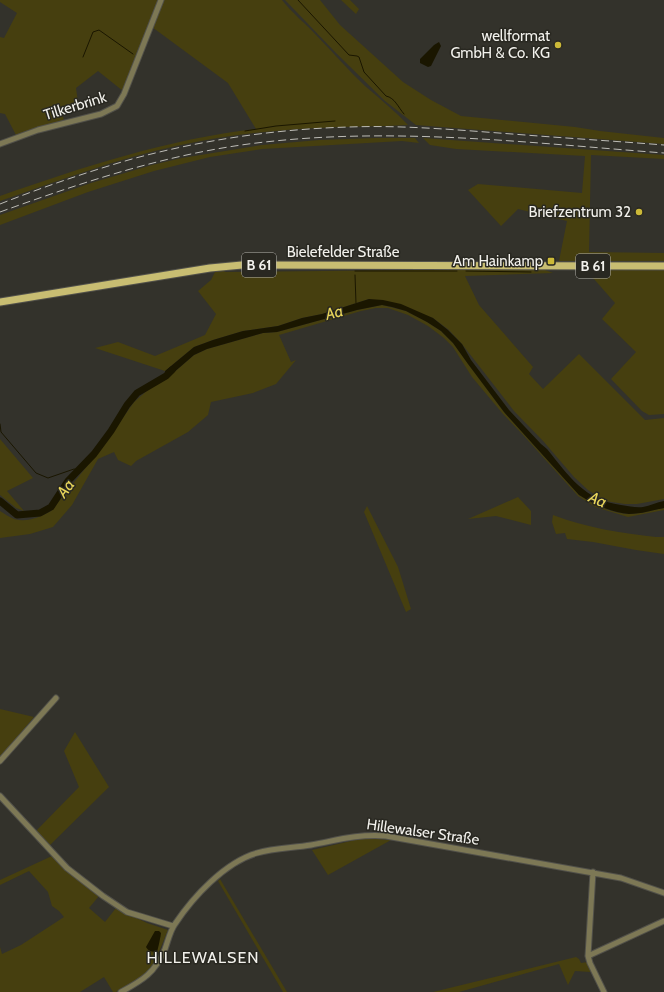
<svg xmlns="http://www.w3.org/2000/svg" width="664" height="992" viewBox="0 0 664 992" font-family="Cabin,sans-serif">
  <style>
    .green { fill: #463f0f }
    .water { fill: #1a1600 }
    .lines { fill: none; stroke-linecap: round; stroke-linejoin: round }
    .stream { stroke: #1a1600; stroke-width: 1 }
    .river { stroke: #1a1600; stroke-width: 7 }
    .minor-casing { stroke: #52514a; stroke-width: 7 }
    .major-casing { stroke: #52514a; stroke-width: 9 }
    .minor { stroke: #7d7855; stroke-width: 5 }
    .major { stroke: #c8bd72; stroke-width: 7 }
    .rail { stroke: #bdbcb6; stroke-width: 1; stroke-dasharray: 8 4; stroke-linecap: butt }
    .poi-dot { fill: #ccb938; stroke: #292821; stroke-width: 1.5 }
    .labels { text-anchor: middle; stroke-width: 3; stroke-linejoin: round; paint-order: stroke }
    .shield { fill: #292821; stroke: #b6b5af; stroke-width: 1 }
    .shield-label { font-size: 14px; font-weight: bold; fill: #f2f1ec }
    .poi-label { font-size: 15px; fill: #f2f1ec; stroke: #292821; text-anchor: end }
    .street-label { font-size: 15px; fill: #f2f1ec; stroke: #292821 }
    .water-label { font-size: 16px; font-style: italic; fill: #e8d55a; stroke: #292821 }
    .neighbourhood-label { font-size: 16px; letter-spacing: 1px; fill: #f2f1ec; stroke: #292821 }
  </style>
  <rect width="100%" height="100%" fill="#33322b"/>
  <!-- green -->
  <path class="green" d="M0 0H159L123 91 98 71 76 88 78 102 62 110 64 122 37 129 16 135 5 114 0 113V37L4 38 17 13 0 2Z
    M163 0H282C292 13 305 23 316 35 333 52 348 70 365 86 380 99 395 111 408 125 378 127 348 126 318 128 271 130 222 136 176 146 116 159 58 181 0 201V196C83 167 168 139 256 129L228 83 152 27Z
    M285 0H320L340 25 403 82 431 100 461 116 575 127 600 131 664 138V144L416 125 385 101 336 53Z
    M341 0H350L359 9 356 14Z
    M375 138H415L419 143 402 141 262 149 210 157 154 171 88 192 0 225V215L91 183 152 165 182 158 262 145 319 140Z
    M423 138 664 155V159L591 155 589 252 664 253V261H559L567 221 518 209 501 226 468 190 478 184 582 193 585 156 456 149 430 145Z
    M513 269 545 270 553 273 465 276 479 305 533 367 529 374 543 389 579 354 645 420 664 418V499L637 504H625L605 501 588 490 574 477 544 442 514 411 462 344 449 330 433 318 369 299 322 314 302 318 278 326 243 331 213 340 194 347 165 371 95 348 118 342 155 356 205 335 216 314 198 291 211 280 215 272 224 271 225 272Z
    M584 269 664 270V414L649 415 642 411 611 379 636 352 602 319 615 303 594 279 580 272V271Z
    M382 305 406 311 427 322 441 331 453 343 504 412 579 495C593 504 613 514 629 514 641 514 653 510 664 508V510L628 517 595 507 578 496 524 436 503 414 472 377 453 347 444 338 428 326 408 315 388 308H376L361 311 279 335 291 362 296 360 276 384 253 393 211 402 208 415 188 432 136 461 131 466 118 460 114 452 98 459 72 505 53 527 30 534 0 538V511C5 514 9 517 14 519 27 523 40 517 51 511L100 450 134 402 149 389 172 374 194 355 207 349 263 333 277 332 357 310Z
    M0 439 33 478 7 491 24 511 16 508 0 495Z
    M518 497 531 511V525L496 516 468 519Z
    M367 506 398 567 411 609 406 612 364 512Z
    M553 515C586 528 622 533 656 537H664V554L636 550 593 542 567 539 565 533 556 534 552 522Z
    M0 709 34 717 0 758Z
    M75 732 109 787 49 846 37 834V830L79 787 64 751Z
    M364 838 391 840 328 875 312 850Z
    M52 856 64 868 99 896 89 908 105 922 116 908 147 923 168 930 156 959 158 960 156 963 141 978 116 992H113L104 977 80 992H0V947L2 954 21 945 64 917 59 911 52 906 48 892 29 871 0 885V880Z
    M220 879 287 992H283L218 881Z
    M576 957 579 959 581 963 588 962 591 972 575 971 568 985 559 964 459 992H433Z"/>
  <!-- water -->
  <path class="water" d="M439 42 441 46 431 66 428 67 420 63V59L434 45Z
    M369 299 383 300 401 304 433 318 448 330 462 344 471 360 509 410 541 444 547 449C569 476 584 500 621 505 629 506 636 508 643 507 650 506 657 502 664 501V508C653 510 641 514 629 514 613 513 593 504 579 495L504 412 468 364 453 343 441 331 427 322 406 311 392 307 382 305 357 310 277 332 263 333 207 349 194 355 172 374 166 376 165 371 194 347 213 340 243 331 278 326 302 318 322 314Z
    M155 931H159L161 933C161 935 158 949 157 952 152 952 148 951 146 947Z"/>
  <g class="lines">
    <!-- stream -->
    <path class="stream" d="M298 0 349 55 357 56 359 57 364 72 386 96C395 98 398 107 404 114
      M83 57 93 32 99 30 133 54
      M245 131 276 126 335 121
      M355 271H457
      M466 271 531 272
      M355 275 356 303
      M0 424 1 432 36 473 48 478 74 469 79 470"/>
    <!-- river -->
    <path class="river" d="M0 501 17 515 40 513 51 507 68 481 94 454 111 431 127 405 137 393 166 376 172 370"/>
    <!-- minor casing -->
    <g class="minor-casing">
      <path id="minor" d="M0 144 38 130 101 114 117 106 124 94 161 0
        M0 761 56 698
        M0 796 67 868 103 896 127 912 173 926
        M593 872 588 956 590 963 604 992
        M588 956 664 921
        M121 992C143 980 155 973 165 949 168 941 170 931 175 924 193 897 225 862 257 853 274 848 293 848 311 845 338 840 357 834 386 836L621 878 664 893"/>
    </g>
    <!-- major casing -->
    <g class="major-casing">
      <path id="major" d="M0 302 210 268 242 265 664 266"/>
    </g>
    <!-- minor -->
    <use href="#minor" class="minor"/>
    <!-- major -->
    <use href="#major" class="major"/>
    <!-- rail -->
    <path class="rail" d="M0 204C43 187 87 172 132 159 202 140 276 129 349 127 403 125 458 130 512 134 563 138 613 141 664 145
      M0 212C86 181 173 152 265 142 398 127 531 143 664 153"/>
  </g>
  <!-- markers -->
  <g class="poi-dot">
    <circle cx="558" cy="45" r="4"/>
    <circle cx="639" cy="212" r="4"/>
    <rect x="547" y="257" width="8" height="8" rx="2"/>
  </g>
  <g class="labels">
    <!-- shield labels -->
    <g class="shield">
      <rect x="242" y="253" width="34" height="24" rx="3"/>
      <rect x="576" y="254" width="34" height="24" rx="3"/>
    </g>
    <g class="shield-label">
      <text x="259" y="270">B 61</text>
      <text x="593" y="271">B 61</text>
    </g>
    <!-- poi labels -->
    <g class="poi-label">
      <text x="550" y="41">wellformat<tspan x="550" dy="17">GmbH &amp; Co. KG</tspan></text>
      <text x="631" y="217">Briefzentrum 32</text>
      <text x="543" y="266">Am Hainkamp</text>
    </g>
    <!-- street labels -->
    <g class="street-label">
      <text transform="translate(75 106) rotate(-17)" y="5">Tilkerbrink</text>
      <text x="343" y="257">Bielefelder Straße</text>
      <text transform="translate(423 832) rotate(8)" y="5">Hillewalser Straße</text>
    </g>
    <!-- water labels -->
    <g class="water-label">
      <text transform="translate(334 312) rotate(-15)" y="6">Aa</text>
      <text transform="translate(65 488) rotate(-53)" y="6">Aa</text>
      <text transform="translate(598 499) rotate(24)" y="6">Aa</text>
    </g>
    <!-- neighbourhood labels -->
    <g class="neighbourhood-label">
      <text x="203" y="963">HILLEWALSEN</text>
    </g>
  </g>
</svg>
